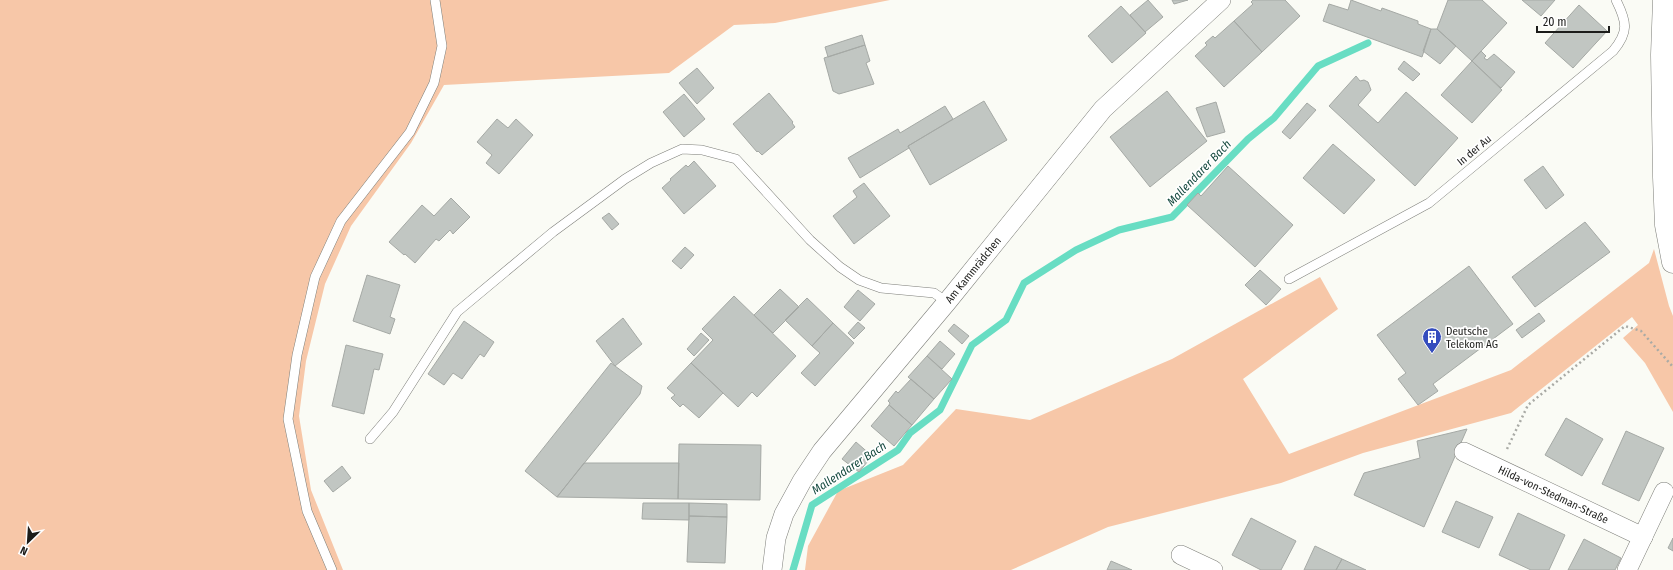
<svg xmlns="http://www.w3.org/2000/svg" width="1673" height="570" viewBox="0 0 1673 570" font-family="'Fira Sans Condensed',sans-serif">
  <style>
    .green { fill: #f7c7a8 }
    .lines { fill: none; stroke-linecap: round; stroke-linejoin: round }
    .stream { stroke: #68ddc3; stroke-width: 7 }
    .building { fill: #c1c6c2; stroke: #a5a9a5 }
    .lane-casing { stroke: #7d7e79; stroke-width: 10 }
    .street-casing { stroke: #7d7e79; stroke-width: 20 }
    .secondary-casing { stroke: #7d7e79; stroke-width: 23 }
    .path { stroke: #a9aaa5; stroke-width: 2.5; stroke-dasharray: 2 3; stroke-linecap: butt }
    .lane { stroke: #fff; stroke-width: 9 }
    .street { stroke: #fff; stroke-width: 19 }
    .secondary { stroke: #fff; stroke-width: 22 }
    .labels { text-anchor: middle; stroke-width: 3.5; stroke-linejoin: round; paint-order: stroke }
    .street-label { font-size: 11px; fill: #1c1c1a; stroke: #fff }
    .poi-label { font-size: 11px; fill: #1c1c1a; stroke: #fff; text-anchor: start }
    .water-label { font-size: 12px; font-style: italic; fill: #164a3f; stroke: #fff }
  </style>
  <rect width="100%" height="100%" fill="#fafbf5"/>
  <!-- green -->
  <path class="green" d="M0 0H890L775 23 734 25 669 73 444 85 411 143 351 226 325 284 306 361 299 416 311 490 343 570H0Z
    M1654 249 1669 306 1673 316V412L1645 363 1623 338 1638 325 1632 317 1511 413 1363 453 1281 483 1108 527 1011 570H805L808 546 838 491 903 465 956 409 1030 420 1172 359 1320 277 1338 309 1243 379 1289 454 1511 370 1649 263Z"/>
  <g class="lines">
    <!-- stream -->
    <path class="stream" d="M793 570 812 505 898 450 910 433 940 410 972 345 1006 320 1024 283 1076 250 1119 230 1172 217 1248 139 1274 118 1318 66 1368 43"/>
  </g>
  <!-- building -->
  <path class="building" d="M1148 0 1163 17 1145 32 1130 15Z
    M1172 0H1188L1174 4Z
    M1253 0H1285L1300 16 1262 52 1234 21 1253 4 1251 2Z
    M1351 0 1381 11 1382 8 1418 21V24L1431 29 1422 57 1323 21 1329 4 1348 10Z
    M1448 0H1482L1507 23 1472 61 1437 29Z
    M1522 0H1555L1541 16Z
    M1579 5 1607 31 1573 68 1545 43Z
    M1121 6 1146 33 1112 63 1088 36Z
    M1234 21 1262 52 1224 87 1195 56 1207 45 1205 43 1213 36 1215 38Z
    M1431 29H1437L1456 46 1440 64 1423 51Z
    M862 35 865 45 828 57 825 47Z
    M865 45 870 61 866 63 874 84 839 94 833 91 824 58Z
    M1481 51 1486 56 1484 58 1487 60 1494 54 1515 72 1501 88 1472 61Z
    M1404 61 1420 74 1413 81 1398 69Z
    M1472 61 1502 90 1472 123 1441 95Z
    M697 68 714 88 697 104 679 83Z
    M1356 76 1360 81 1364 80 1368 82 1371 90 1358 105 1378 123 1406 92 1458 138 1415 186 1329 106Z
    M1167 91 1207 141 1150 187 1110 137Z
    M769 93 793 122 792 123 795 127 762 155 758 151 757 152 733 124Z
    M684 94 705 119 684 137 663 112Z
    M984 101 1007 140 930 185 908 146Z
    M1216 102 1225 132 1207 137 1196 108Z
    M1307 103 1316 110 1290 139 1282 132Z
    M945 106 953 119 908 146 909 148 860 178 848 158 898 129 900 133Z
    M497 119 508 128 516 119 533 135 499 174 486 163 492 155 477 142Z
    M1333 144 1375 180 1344 214 1303 178Z
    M694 161 716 186 684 214 662 188 671 180 670 179 686 165 688 167Z
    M1228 166 1293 225 1255 267 1187 205 1198 193 1201 196Z
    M1543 166 1564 195 1546 209 1524 180Z
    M864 183 890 216 854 244 833 216 857 197 853 191Z
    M451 198 470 217 453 234 450 230 439 241 436 239 415 263 405 254 404 255 389 242 422 205 434 216Z
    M609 213 619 224 612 230 602 218Z
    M1585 222 1610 252 1535 307 1512 277Z
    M685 247 694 255 681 269 672 261Z
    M1469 266 1513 324 1433 384 1438 391 1418 405 1398 379 1406 373 1377 335Z
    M1260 270 1281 289 1266 305 1245 285Z
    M367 275 400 285 390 317 395 319 390 334 353 321Z
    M780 289 799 307 773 333 754 315Z
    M858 290 875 304 860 321 844 307Z
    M734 296 796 356 757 397 752 392 738 407 691 363 713 340 702 329Z
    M807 298 833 323 812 346 785 320Z
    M1539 313 1545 321 1522 338 1516 330Z
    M623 318 642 344 615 366 596 341Z
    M464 321 494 342 484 357 480 354 462 379 453 373 444 385 428 374Z
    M858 322 865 328 854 339 848 333Z
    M833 323 854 343 815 386 801 373 820 353 812 346Z
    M954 324 969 336 962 344 948 331Z
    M701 333 709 340 694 356 687 349Z
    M940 341 955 354 942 369 927 356Z
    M346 345 383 354 379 370 374 369 364 414 332 406Z
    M927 356 952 379 934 399 908 377Z
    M611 363 642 386 640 394 557 497 525 471Z
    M691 363 723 393 699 418 683 404 680 407 671 398 675 395 667 388Z
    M911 379 934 399 912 425 889 405 890 403 888 401 896 391 898 393Z
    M889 405 912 425 894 446 871 426Z
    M1566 418 1603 439 1582 476 1545 455Z
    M1467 429 1424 527 1354 495 1364 473 1420 458 1417 441Z
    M1626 431 1664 448 1639 501 1602 484Z
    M856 442 872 456 859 472 842 459Z
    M679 444 761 445 760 500 678 499Z
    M584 463H679L678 499 557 497Z
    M342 466 351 478 333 492 324 481Z
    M1456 501 1493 517 1479 548 1442 532Z
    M643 503H689V520L642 519Z
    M689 503 727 504V517L689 516Z
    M1518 513 1565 535 1549 570H1531L1499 555Z
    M689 516 727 517 725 563 687 562Z
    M1251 518 1296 541 1281 570H1261L1232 555Z
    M1673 538V551L1668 548Z
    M1584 539 1621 558 1615 570H1568Z
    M1315 546 1342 559 1336 570H1304Z
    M1342 559 1366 570H1336Z
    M1111 561 1132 570H1107Z"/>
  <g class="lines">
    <!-- lane casing -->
    <g class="lane-casing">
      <path id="lane" d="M1289 279 1429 203 1613 51C1629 32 1627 22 1616 0
        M370 439 393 412 457 312 553 232 625 179 651 163 682 149 702 150 736 159 810 240 840 267 859 280 881 288 934 293 947 302
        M332 570 307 511 288 419 297 355 315 277 341 221 410 132 434 83 442 46 435 0"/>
    </g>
    <!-- street casing -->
    <g class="street-casing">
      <g id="street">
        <path id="s1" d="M1464 452 1643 537"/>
        <path d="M1181 555 1213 570"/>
        <path id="s2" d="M772 570 776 538 784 514 802 481 822 451 947 302 1103 109 1221 0"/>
        <path d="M1627 570 1664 492"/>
      </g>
    </g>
    <!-- secondary casing -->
    <g class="secondary-casing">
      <path id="secondary" d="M1664 0 1662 55 1664 177 1666 225 1673 262"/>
    </g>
    <!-- path -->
    <path class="path" d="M1507 449 1528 405 1625 326 1641 331 1673 367"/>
    <!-- lane -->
    <use href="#lane" class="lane"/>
    <!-- street -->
    <use href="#street" class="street"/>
    <!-- secondary -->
    <use href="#secondary" class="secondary"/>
  </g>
  <!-- icons -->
  <defs>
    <g id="building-pin" transform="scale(1)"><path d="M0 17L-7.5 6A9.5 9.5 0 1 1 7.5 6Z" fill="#344cbd" stroke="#fff"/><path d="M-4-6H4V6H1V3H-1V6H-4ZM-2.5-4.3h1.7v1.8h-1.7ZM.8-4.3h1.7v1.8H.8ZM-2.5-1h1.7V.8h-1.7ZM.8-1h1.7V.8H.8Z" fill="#fff"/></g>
  </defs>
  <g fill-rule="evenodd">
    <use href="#building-pin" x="1432" y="337"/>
  </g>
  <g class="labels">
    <!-- street labels -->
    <g class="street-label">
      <text transform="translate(1474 150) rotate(-40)" y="4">In der Au</text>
      <text dy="4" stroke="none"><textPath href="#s2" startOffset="367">Am Kammrädchen</textPath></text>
      <text dy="4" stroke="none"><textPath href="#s1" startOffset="99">Hilda-von-Stedman-Straße</textPath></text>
    </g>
    <!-- poi labels -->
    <g class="poi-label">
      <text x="1446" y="335">Deutsche<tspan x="1446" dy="13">Telekom AG</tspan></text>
    </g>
    <!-- water labels -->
    <g class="water-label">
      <text transform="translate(1199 173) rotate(-46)" y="4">Mallendarer Bach</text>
      <text transform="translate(849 468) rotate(-33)" y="4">Mallendarer Bach</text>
    </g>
  </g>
  <!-- north arrow -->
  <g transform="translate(28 542) rotate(205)" stroke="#ffffff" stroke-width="3" paint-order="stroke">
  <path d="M0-3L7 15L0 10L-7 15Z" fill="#1c1c1a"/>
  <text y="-6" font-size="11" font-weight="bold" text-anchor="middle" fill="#1c1c1a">N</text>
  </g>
  <!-- scale -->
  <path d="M1537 26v6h72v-6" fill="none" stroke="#1c1c1a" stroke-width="2"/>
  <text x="1543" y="26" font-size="12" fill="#1c1c1a" stroke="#ffffff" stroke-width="3" paint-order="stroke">20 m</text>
</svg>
